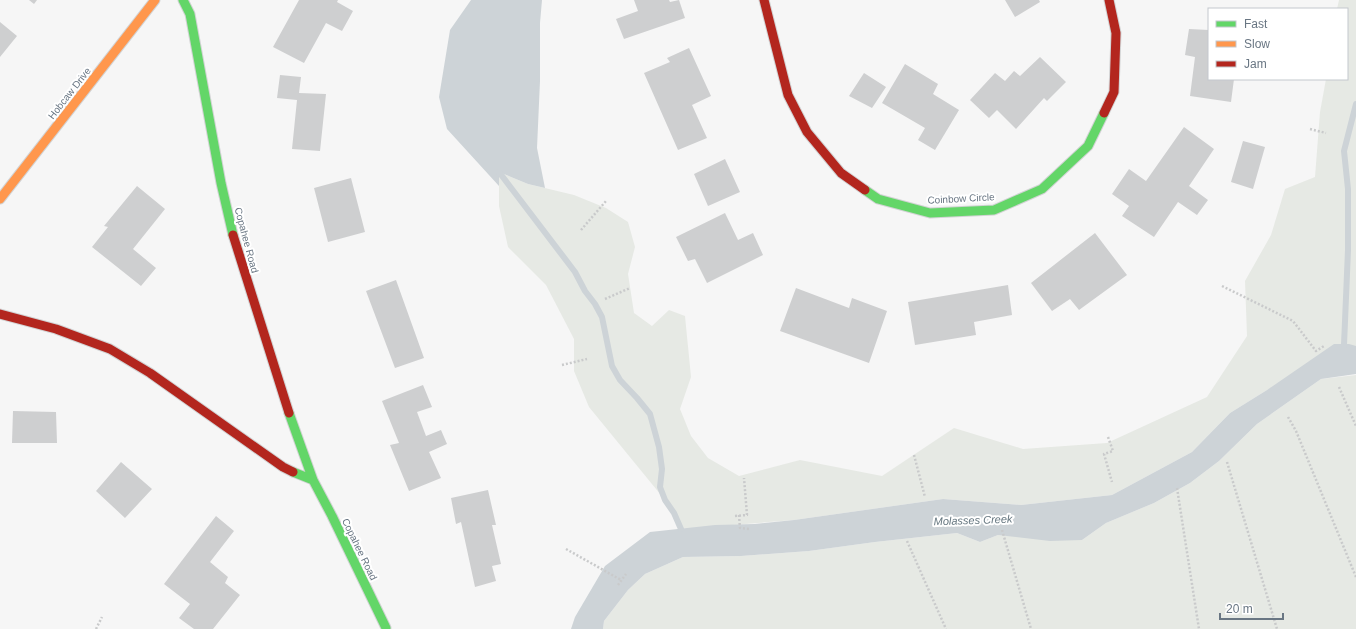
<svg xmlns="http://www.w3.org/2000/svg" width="1356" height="629" viewBox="0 0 1356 629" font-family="Arial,sans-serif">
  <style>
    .green { fill: #e6e9e4 }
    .water { fill: #cdd3d7 }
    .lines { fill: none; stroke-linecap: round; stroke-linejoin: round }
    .stream { stroke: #cdd3d7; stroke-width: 6 }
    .building { fill: #cecfd0 }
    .fast-casing { stroke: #d2d3d4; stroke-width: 11 }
    .slow-casing { stroke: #d2d3d4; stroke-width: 11 }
    .jam-casing { stroke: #d2d3d4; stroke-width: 11 }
    .path { stroke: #c9cacb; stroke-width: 2.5; stroke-dasharray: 2 2; stroke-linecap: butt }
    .fast { stroke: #63d668; stroke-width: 9 }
    .slow { stroke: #ff974d; stroke-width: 9 }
    .jam { stroke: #b3261e; stroke-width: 9 }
    .labels { text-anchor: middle; stroke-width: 4; stroke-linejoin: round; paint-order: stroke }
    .street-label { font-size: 10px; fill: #697683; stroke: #fff }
    .water-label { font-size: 11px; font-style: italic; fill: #65767f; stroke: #fff }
  </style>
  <rect width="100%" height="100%" fill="#f6f6f6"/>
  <!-- green -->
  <path class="green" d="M1339 0H1356V347L1267 390 1230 413 1192 452 1112 495 1021 505 943 499 794 520 681 529 674 513 665 500 589 407 574 371V339L546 285 508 247 499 206V172L528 184 574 195 606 208 628 222 635 247 628 274 634 313 652 326 669 310 685 316 691 377 680 409 691 436 708 458 739 476 800 460 882 476 954 428 1023 449 1107 443 1207 397 1247 336 1245 281 1271 235 1285 189 1315 177 1320 112 1326 79H1347V9H1337Z
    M1356 375V629H603L604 621 628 590 645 574 683 557 741 556 809 551 875 542 957 533 980 542 998 535 1082 540 1106 523 1154 503 1190 483 1219 461 1257 424 1321 379Z"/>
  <!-- water -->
  <path class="water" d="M471 0H542L540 23V81L537 148 545 188 528 184 499 172V186L447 129 439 97 450 30Z
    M1334 344H1349L1356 346V374L1321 379 1257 424 1219 461 1190 483 1154 503 1106 523 1082 540 1050 541 998 535 980 542 957 533 875 542 809 551 741 556 683 557 645 574 628 590 604 621 603 629H571L575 617 605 566 650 532 715 525 755 524 794 520 943 499 1021 505 1112 495 1192 452 1230 413 1267 390Z"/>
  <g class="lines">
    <!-- stream -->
    <path class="stream" d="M499 172 575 272 585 291 595 304 602 317 612 366 620 380 637 398 650 414 659 447 662 469 660 487 665 500 674 513 681 529
      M1344 345 1348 250V189L1344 151 1356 104"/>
  </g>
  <!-- building -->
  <path class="building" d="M29 0H37L34 4Z
    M299 0H338L337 2 353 11 342 31 326 23 304 63 273 47Z
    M634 0H669L670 2 679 0 685 18 624 39 616 19 638 11Z
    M1005 0H1039L1040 2 1015 17Z
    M0 22 17 36 0 57Z
    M1189 29 1209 30V79H1234L1231 102 1190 96 1195 57 1185 55Z
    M689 48 711 96 692 105 707 138 678 150 644 73 670 62 667 58Z
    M1040 57 1066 82 1047 101 1044 98 1016 129 997 110 989 118 970 100 995 73 1005 81 1014 71 1020 76Z
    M905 64 938 84 933 94 959 110 935 150 918 140 925 128 882 103Z
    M864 73 886 87 872 108 849 96Z
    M280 75 301 77 299 93 326 94 320 151 292 149 297 100 277 98Z
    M1184 127 1214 149 1189 186 1208 200 1197 215 1178 202 1154 237 1122 216 1129 206 1112 194 1129 169 1146 181Z
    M1243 141 1265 147 1253 189 1231 182Z
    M725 159 740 192 708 206 694 174Z
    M351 178 365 232 328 242 314 188Z
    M137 186 165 209 133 249 156 268 141 286 92 247 108 227 104 226Z
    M725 213 738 240 753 233 763 255 707 283 695 259 688 261 676 237Z
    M1095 233 1127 275 1079 310 1070 299 1052 311 1031 283Z
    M396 280 424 358 395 368 366 291Z
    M1008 285 1012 315 974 322 976 335 915 345 908 302Z
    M796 288 849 308 852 298 887 311 869 363 780 331Z
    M423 385 432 407 417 412 426 436 441 430 447 444 429 452 441 478 409 491 390 445 399 443 382 401Z
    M13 411 56 412 57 443H12Z
    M121 462 152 489 125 518 96 491Z
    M488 490 496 525H492L501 564 492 566 496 581 475 587 461 522 456 524 451 498Z
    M216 516 234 531 210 562 228 577 225 583 240 595 213 629H194L179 618 190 604 164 584Z"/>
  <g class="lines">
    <!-- fast casing -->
    <g class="fast-casing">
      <path id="fast" d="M183 0 190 14 221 183 233 235
        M865 190 878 199 930 213 994 210 1042 189 1088 146 1104 113
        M289 413 313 480
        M293 472 313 480 332 516 386 628"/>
    </g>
    <!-- slow casing -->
    <g class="slow-casing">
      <path id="slow" d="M0 199 155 0"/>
    </g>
    <!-- jam casing -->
    <g class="jam-casing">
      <path id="jam" d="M764 0 788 95 807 132 841 173 865 190
        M1104 113 1114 92 1116 33 1109 0
        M233 235 289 413
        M0 314 56 329 110 349 150 373 283 467 293 472"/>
    </g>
    <!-- path -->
    <path class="path" d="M1310 129 1326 133
      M581 230 606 201
      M1222 286 1293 321 1316 351 1324 346
      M605 299 630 288
      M562 365 587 359
      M1339 387 1356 426
      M1288 417 1296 431 1356 577
      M1108 437 1113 451 1104 454 1112 482
      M914 455 925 497
      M1227 462 1277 629
      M1177 488 1199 629
      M739 515 740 528 749 529
      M735 516 747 515 744 478
      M1002 530 1031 629
      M907 541 946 629
      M566 549 621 580
      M618 585 626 574
      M96 629 102 617"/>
    <!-- fast -->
    <use href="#fast" class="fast"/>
    <!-- slow -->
    <use href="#slow" class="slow"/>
    <!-- jam -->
    <use href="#jam" class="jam"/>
  </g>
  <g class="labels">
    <!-- street labels -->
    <g class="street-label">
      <text transform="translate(69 93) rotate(-52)" y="4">Hobcaw Drive</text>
      <text transform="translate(961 198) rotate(-3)" y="4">Coinbow Circle</text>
      <text transform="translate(247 240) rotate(75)" y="4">Copahee Road</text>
      <text transform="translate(360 549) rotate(64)" y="4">Copahee Road</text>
    </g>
    <!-- water labels -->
    <g class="water-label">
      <text transform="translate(973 520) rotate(-2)" y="4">Molasses Creek</text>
    </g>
  </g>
  <!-- legend -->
  <rect x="1208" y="8" width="140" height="72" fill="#ffffff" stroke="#c3c8cd"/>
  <rect x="1216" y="21" width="20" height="6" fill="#63d668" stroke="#c3c8cd"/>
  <text x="1244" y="28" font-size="12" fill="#697683">Fast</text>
  <rect x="1216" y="41" width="20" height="6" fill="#ff974d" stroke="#c3c8cd"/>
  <text x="1244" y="48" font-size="12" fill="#697683">Slow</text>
  <rect x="1216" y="61" width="20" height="6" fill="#b3261e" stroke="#c3c8cd"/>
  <text x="1244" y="68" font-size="12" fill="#697683">Jam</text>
  <!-- scale -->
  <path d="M1220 613v6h63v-6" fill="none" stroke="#697683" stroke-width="2"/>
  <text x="1226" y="613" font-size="12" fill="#697683" stroke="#ffffff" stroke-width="3" paint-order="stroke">20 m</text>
</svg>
